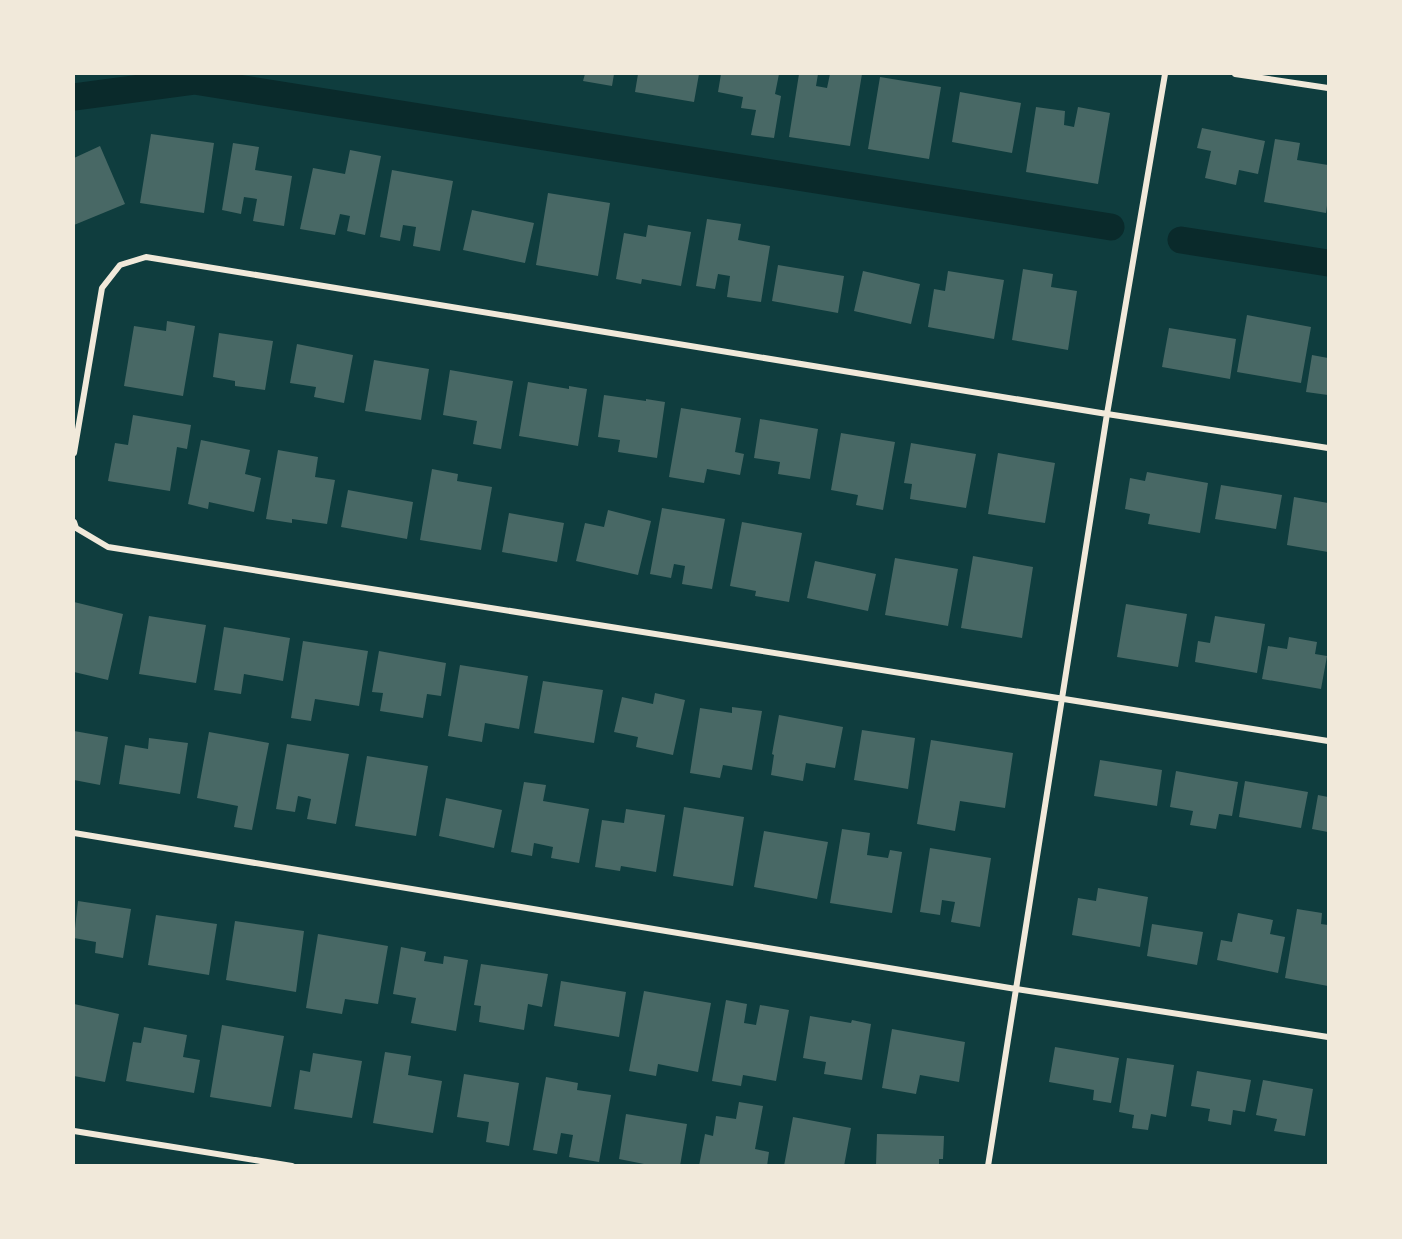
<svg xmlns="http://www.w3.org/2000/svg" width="1402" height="1239" viewBox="0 0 1402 1239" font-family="Barlow,sans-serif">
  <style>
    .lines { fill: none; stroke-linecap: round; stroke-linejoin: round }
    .canal { stroke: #0a2a2b; stroke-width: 27 }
    .building { fill: #486865 }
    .minor { stroke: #f1e9da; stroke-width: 6 }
  </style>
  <rect width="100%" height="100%" fill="#0f3d3e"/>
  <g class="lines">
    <!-- canal -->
    <path class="canal" d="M74 97 194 81 1111 227
      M1181 240 1328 263"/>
  </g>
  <!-- building -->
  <path class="building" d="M585 74H614L612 86 583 81Z
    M638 74H699L694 102 635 92Z
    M721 74H779L775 94 781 96 774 138 751 135 756 110 741 108 743 97 718 92Z
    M799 74H818L816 86 827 88 830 74H862L850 146 789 137Z
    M880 77 941 87 929 159 868 149Z
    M960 92 1021 103 1012 153 952 142Z
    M1036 107 1065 111 1064 125 1074 127 1078 107 1110 113 1098 184 1026 172Z
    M1202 128 1265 141 1258 174 1239 170 1236 185 1205 178 1211 151 1197 148Z
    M151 134 214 143 204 213 140 203Z
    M1275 139 1300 143 1297 160 1328 165V198L1326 213 1264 202Z
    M233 143 259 147 255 170 292 176 284 226 253 221 257 199 244 197 241 214 222 210Z
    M100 146 125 204 74 225V158Z
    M350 150 381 156 365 235 347 231 350 216 340 214 335 235 300 229 313 168 345 174Z
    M392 170 453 181 440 251 413 246 416 227 403 225 400 241 380 237Z
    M548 193 610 203 598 276 536 265Z
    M472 210 534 223 525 263 463 250Z
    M707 219 741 224 738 240 770 246 761 302 727 297 730 276 718 274 715 289 696 286Z
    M648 225 691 232 681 286 642 279 641 284 616 279 624 233 646 237Z
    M778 265 844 276 838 313 772 301Z
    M1023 269 1053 274 1051 287 1077 291 1068 350 1012 340Z
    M863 271 920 284 911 324 854 311Z
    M948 271 1004 280 994 339 928 327 934 289 945 291Z
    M1247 315 1311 327 1301 383 1237 372Z
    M167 321 195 326 183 396 124 386 134 326 166 331Z
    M1169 328 1236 339 1230 379 1162 367Z
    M219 333 273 341 265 390 235 386V381L213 377Z
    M297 344 353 355 344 403 314 397 316 387 290 383Z
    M1312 355 1328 358V395L1306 392Z
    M374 360 429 369 421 420 365 411Z
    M450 370 513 381 501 449 473 444 477 421 443 415Z
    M528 382 569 389V386L587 389 578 446 519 436Z
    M604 395 646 401V399L665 402 657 458 618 452 620 440 598 437Z
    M681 408 741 418 735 452 744 454 740 475 707 469 704 483 669 477Z
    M133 415 191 425 187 449 177 447 170 491 108 481 115 443 128 445Z
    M760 419 818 429 810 479 778 474 780 462 754 458Z
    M841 433 895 442 883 510 856 505 858 495 831 490Z
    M201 440 250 450 245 474 261 478 254 512 209 502 208 509 188 504Z
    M911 443 976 454 966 508 910 499 912 484 904 483Z
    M278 450 318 457 315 477 335 480 327 524 292 519V523L266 519Z
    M998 453 1055 463 1045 523 988 514Z
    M432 469 458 474 457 481 492 487 481 550 420 540Z
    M1147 472 1208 483 1200 533 1148 524 1150 514 1125 509 1130 478 1145 481Z
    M1221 485 1282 495 1276 529 1215 519Z
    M348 490 413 502 407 539 341 527Z
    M1294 497 1328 503V552L1287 545Z
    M662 508 725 519 712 589 682 584 685 566 674 564 671 578 650 574Z
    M608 510 651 521 638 575 576 561 585 523 604 527Z
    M509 513 564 523 557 562 502 552Z
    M742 522 802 533 789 602 755 596 756 591 730 586Z
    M973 556 1033 567 1022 638 961 628Z
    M895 558 958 569 948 626 885 615Z
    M815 561 876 574 868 611 807 598Z
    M74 602 123 614 108 680 74 672Z
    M1126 604 1187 614 1178 667 1117 657Z
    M149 616 206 625 196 683 139 674Z
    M1215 616 1265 624 1257 673 1195 662 1198 641 1210 643Z
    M224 627 290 638 283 681 244 674 241 694 214 690Z
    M1289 637 1317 642 1315 654 1327 656 1321 689 1262 679 1268 646 1287 649Z
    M303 641 368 651 359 706 315 699 311 721 291 718Z
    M379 651 446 663 441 696 427 694 423 718 380 711 383 693 372 692Z
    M460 665 528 676 519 729 485 723 482 742 448 736Z
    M543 681 603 690 594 743 534 733Z
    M655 693 685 700 673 755 636 747 638 737 614 732 622 697 653 704Z
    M732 707 762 711 752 770 723 765 720 778 690 773 700 708 732 713Z
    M779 715 843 727 835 768 806 763 803 781 771 775 774 755 772 754Z
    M862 730 915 738 908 789 854 780Z
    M74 731 108 737 100 785 74 780Z
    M209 732 269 743 252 830 234 827 238 806 197 798Z
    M149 738 188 743 180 794 119 784 125 745 148 749Z
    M931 740 1013 753 1005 808 960 801 955 831 917 824Z
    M287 744 349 754 336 824 307 819 311 799 298 796 295 812 276 809Z
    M367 756 428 766 416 836 355 826Z
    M1100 760 1162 770 1157 806 1094 796Z
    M1176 771 1238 782 1232 816 1219 814 1216 829 1190 825 1193 811 1170 807Z
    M1245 781 1308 792 1301 828 1239 817Z
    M524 782 546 785 543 801 589 809 579 863 551 858 553 847 534 843 532 856 511 852Z
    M1318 795 1328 797V832L1312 829Z
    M446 798 502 810 494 848 439 836Z
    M684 807 744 817 733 886 673 876Z
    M626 809 665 815 656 872 621 866 620 871 595 867 602 820 624 823Z
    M842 829 870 833 867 855 888 858 890 850 902 852 892 913 830 903Z
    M764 831 828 842 817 899 754 887Z
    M930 848 991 858 980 927 951 922 955 902 942 900 940 915 920 912Z
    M1098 888 1148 897 1140 947 1072 935 1078 898 1096 901Z
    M78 901 131 909 123 958 95 953 96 942 74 938Z
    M1297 909 1322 913 1321 924 1328 925V986L1285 978Z
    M1238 913 1273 920 1270 934 1285 937 1278 973 1217 960 1221 940 1232 942Z
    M156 915 217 924 209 975 148 965Z
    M235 921 304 931 296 992 226 980Z
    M1152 924 1203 932 1197 965 1147 956Z
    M318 934 388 946 378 1004 345 999 342 1014 306 1008Z
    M401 947 426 952 424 961 443 964 444 956 468 960 456 1031 411 1023 416 998 393 994Z
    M481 964 548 974 542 1007 528 1004 524 1030 479 1022 481 1006 474 1005Z
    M561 981 626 992 619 1037 554 1026Z
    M644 991 711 1003 698 1072 658 1064 656 1076 629 1071Z
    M726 1000 747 1004 744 1023 756 1025 760 1005 789 1010 776 1081 743 1075 741 1086 712 1081Z
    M74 1004 119 1014 105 1082 74 1076Z
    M810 1016 851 1023 852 1020 871 1024 862 1080 824 1074 826 1062 803 1058Z
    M222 1025 284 1036 271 1107 210 1097Z
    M144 1027 187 1035 183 1057 200 1060 194 1093 126 1081 133 1042 141 1043Z
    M892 1029 965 1042 959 1082 920 1075 916 1094 882 1088Z
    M1055 1047 1119 1058 1111 1103 1093 1100 1094 1090 1049 1082Z
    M385 1052 411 1056 408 1075 442 1081 433 1133 373 1123Z
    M313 1053 362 1061 352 1118 294 1109 300 1070 310 1072Z
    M1127 1058 1174 1065 1166 1117 1151 1114 1148 1130 1132 1128 1134 1115 1119 1112Z
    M1197 1071 1251 1080 1245 1112 1233 1110 1231 1125 1208 1121 1210 1109 1191 1106Z
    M464 1074 519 1083 509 1146 486 1142 489 1122 457 1117Z
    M546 1077 578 1083 577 1090 611 1095 599 1162 569 1157 573 1135 561 1133 557 1154 533 1150Z
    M1263 1080 1313 1089 1305 1136 1274 1131 1277 1119 1256 1115Z
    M739 1102 763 1106 755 1149 769 1152 767 1166H699L705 1134 713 1136 716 1116 736 1119Z
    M626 1114 687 1124 680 1166H654L619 1159Z
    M793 1117 851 1128 844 1166H784Z
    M877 1134 944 1136 943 1159H939V1166H876Z"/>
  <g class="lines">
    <!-- minor -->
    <path class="minor" d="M1235 74 1328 88
      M74 453 102 288 120 265 146 257 1107 414 1328 448
      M74 522 76 528 108 547 1328 741
      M74 833 1016 989 1328 1037
      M74 1131 292 1166
      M988 1166 1107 414 1165 74"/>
  </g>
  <!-- border -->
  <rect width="1402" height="1239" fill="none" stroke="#f1e9da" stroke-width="150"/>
</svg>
